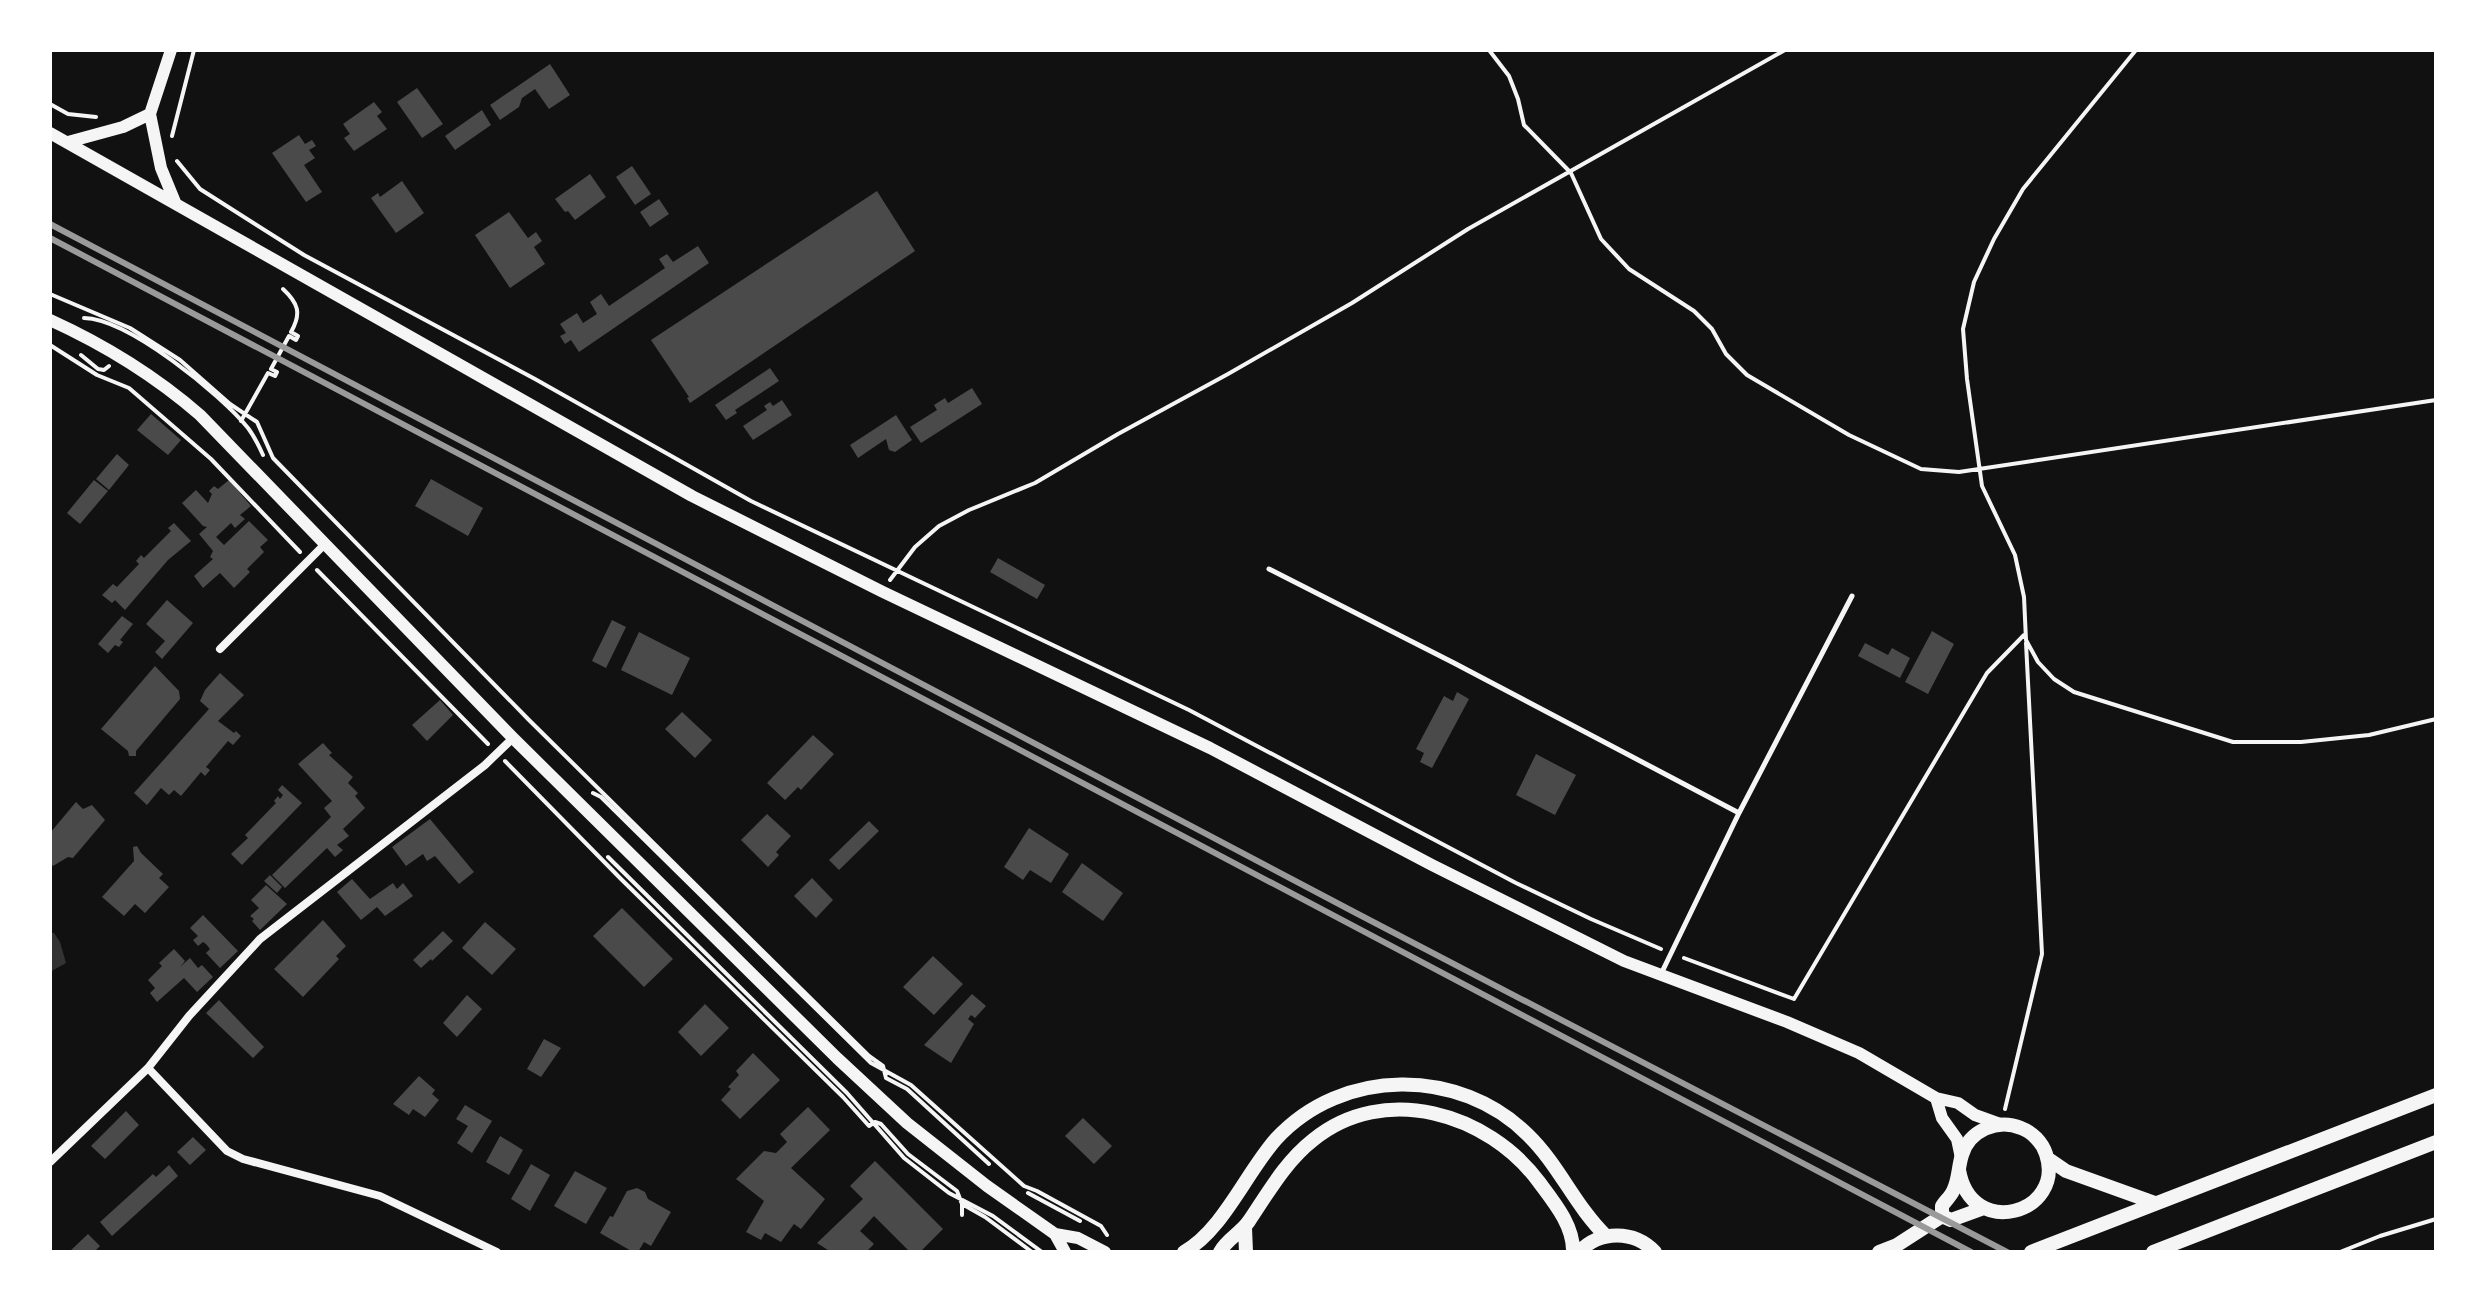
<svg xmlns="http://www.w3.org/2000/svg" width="2486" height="1302" viewBox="0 0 2486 1302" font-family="'Roboto Condensed',sans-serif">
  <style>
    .water { fill: #333 }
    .building { fill: #4a4a4a }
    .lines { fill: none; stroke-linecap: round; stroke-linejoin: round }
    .path { stroke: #f5f5f5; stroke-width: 4 }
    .service { stroke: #f5f5f5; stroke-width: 5 }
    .minor { stroke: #f5f5f5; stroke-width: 8 }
    .tertiary { stroke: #f5f5f5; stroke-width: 12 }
    .primary { stroke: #f5f5f5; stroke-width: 14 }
    .rail { stroke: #9a9a9a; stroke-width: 6 }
  </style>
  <rect width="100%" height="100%" fill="#111"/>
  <!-- water -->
  <path class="water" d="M50 933H54L60 942 66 963 50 972Z"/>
  <!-- building -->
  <path class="building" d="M550 64 570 95 549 109 535 89 522 98 519 107 500 120 490 105Z
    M417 88 443 124 422 138 397 102Z
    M374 102 382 112 377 116 387 129 354 151 344 138 350 134 343 124Z
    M482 110 491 125 455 150 445 136Z
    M299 135 305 144 312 140 316 146 309 150 315 158 304 165 322 192 306 202 272 153Z
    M632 166 651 194 635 205 616 177Z
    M590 174 606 197 575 220 568 211 565 212 555 199Z
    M402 181 424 213 396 233 371 198 378 193 380 197Z
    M877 191 915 251 690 403 687 398 689 397 651 340Z
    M659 199 669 214 650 227 640 212Z
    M509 212 528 238 536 232 542 241 534 247 545 264 510 288 475 235Z
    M698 246 709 263 579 352 571 340 565 344 560 336 566 333 560 324 577 313 583 323 597 314 590 302 601 294 609 306 665 268 659 259 667 254 673 262Z
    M770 368 779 381 735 410 737 413 726 420 715 405Z
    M972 388 982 404 921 443 910 427 937 410 934 405 945 398 948 403Z
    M782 400 792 415 753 440 743 426 767 410 764 406 770 402 773 406Z
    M151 414 181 440 168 455 137 430Z
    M896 415 912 440 895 452 889 450 886 439 858 458 850 445Z
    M117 454 129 465 109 490 96 479Z
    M431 479 483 508 468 536 415 506Z
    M94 480 108 491 80 524 67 513Z
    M229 480 251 506 240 515 245 519 235 528 231 523 216 537 224 545 249 521 268 540 260 547 264 552 247 569 250 572 234 588 220 573 203 588 194 576 213 559 210 557 213 551 199 534 207 527 203 526 182 503 196 490 208 503 212 494 209 491 214 486 218 489Z
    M174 523 191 541 168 560 125 610 115 600 112 603 102 595 113 584 117 587 139 564 136 561 141 555 144 558 171 531 168 528Z
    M998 558 1045 585 1037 599 990 572Z
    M167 600 193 623 162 659 155 652 165 641 146 624Z
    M122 616 133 624 120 640 123 642 119 647 115 645 108 653 98 644Z
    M612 620 626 627 606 668 592 661Z
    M1932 631 1954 644 1928 694 1905 682Z
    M639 632 690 658 672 695 621 670Z
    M1865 643 1888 655 1892 648 1910 658 1900 678 1858 656Z
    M155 666 179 691 180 699 136 751V756H129L128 751 101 729Z
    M220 673 244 695 218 721 234 733 236 731 241 736 233 745 228 741 206 767 210 770 205 776 201 772 181 796 174 790 169 795 161 788 147 805 134 793 209 709 200 701 205 690Z
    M1457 692 1469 699 1432 768 1420 762 1424 753 1416 749 1444 696 1453 701Z
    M440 700 453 715 427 741 412 725Z
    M682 712 712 740 695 758 665 729Z
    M813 735 834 754 801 790 798 787 785 800 767 783Z
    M323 743 332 753 329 755 353 777 348 783 358 793 355 796 365 808 343 829 349 836 337 845 343 850 335 857 327 848 285 888 272 875 331 817 324 808 332 801 298 764Z
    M1536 754 1576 775 1555 815 1516 795Z
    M282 785 302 803 242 865 231 854 248 838 245 835 276 803 274 801 278 796 280 799 283 795 278 790Z
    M76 802 83 809 92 805 105 820 73 858 68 857 53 866 50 863V833Z
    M767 814 791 836 776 852 779 855 768 867 741 840Z
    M430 819 474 872 459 884 435 856 427 861 423 854 406 866 392 847Z
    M869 821 879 831 839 870 829 860Z
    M1029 828 1069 854 1051 883 1030 870 1023 880 1004 867Z
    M137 846 141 853 163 874 159 878 169 887 145 913 135 904 124 916 102 897 134 861 133 847Z
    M1082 863 1123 893 1103 921 1062 892Z
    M270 875 282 887 277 893 264 881Z
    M812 878 833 900 816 918 794 896Z
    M352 879 370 899 393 883 397 889 403 883 413 896 385 916 377 907 361 920 337 892Z
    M266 885 287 904 260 930 252 921 254 919 250 916 259 908 251 900Z
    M622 908 673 959 644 987 593 936Z
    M203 915 238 951 220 968 206 953 210 949 206 944 203 942 198 946 193 940 198 936 190 928Z
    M323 920 346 946 336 956 339 959 303 997 274 969Z
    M485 922 516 949 492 975 462 948Z
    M443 931 453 941 432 961 431 959 421 968 413 960Z
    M174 949 185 961 180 967 190 958 198 968 202 965 213 977 197 992 184 978 157 1002 150 993 155 988 148 980 162 966 159 963Z
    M933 956 963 984 934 1015 903 987Z
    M972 994 986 1006 975 1018 971 1015 968 1019 974 1024 951 1063 924 1045Z
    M467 995 482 1009 457 1037 443 1023Z
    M219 1000 264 1047 253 1058 206 1013Z
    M705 1004 729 1028 701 1056 678 1032Z
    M544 1039 561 1048 541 1077 527 1069Z
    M753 1053 780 1080 740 1119 721 1100 731 1089 728 1087 739 1075 736 1071Z
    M419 1076 435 1090 432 1094 439 1100 425 1117 413 1109 409 1115 393 1104Z
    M465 1105 492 1121 472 1153 457 1143 468 1126 456 1119Z
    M808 1107 830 1130 791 1168 825 1199 801 1229 794 1224 781 1242 765 1233 761 1240 746 1232 764 1201 736 1179 764 1151 776 1153 787 1142 780 1134Z
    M126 1111 139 1125 105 1159 91 1146Z
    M1083 1118 1112 1146 1094 1164 1065 1136Z
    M500 1136 523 1150 509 1175 486 1162Z
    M193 1137 206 1150 190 1165 177 1152Z
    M875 1161 943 1229 920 1252H910L874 1216 860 1231 874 1244 866 1252H831L817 1243 863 1199 850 1186Z
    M531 1164 550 1175 530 1211 511 1199Z
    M169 1165 178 1176 112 1236 100 1222 153 1174 156 1177Z
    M575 1171 607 1188 586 1224 554 1206Z
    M637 1188 645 1192 648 1199 671 1212 651 1246 644 1242 638 1252H633L600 1233 610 1216 613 1217 627 1191Z
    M88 1234 100 1246 94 1252H69Z"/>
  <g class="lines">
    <!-- path -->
    <path class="path" d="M1489 50 1509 76 1518 99 1524 125 1571 173 1601 239 1629 269 1694 311 1712 329 1726 354 1747 375 1849 435 1921 469 1959 472 2436 400
      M2136 50 2023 189 1994 239 1974 282 1963 329 1967 379 1982 486 2015 555 2024 597 2026 640 2038 662 2054 679 2074 692 2233 742H2301L2369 735 2436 719
      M50 104 68 114 96 117
      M172 136 194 50
      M177 161 200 189 304 255 535 379 751 501 1189 710 1516 883 1591 919 1661 949
      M50 294 130 328 180 360 230 404 257 422 273 458 529 720 869 1056 883 1066 886 1078 907 1089 989 1164
      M84 318C129 319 220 394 248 428 254 436 259 446 263 455
      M50 345 97 375 129 388 211 459 300 552
      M81 355 98 369 104 370 109 366
      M241 421 268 373 275 376 277 372 271 369 289 336 296 340 298 336 291 332C302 313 298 303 283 289
      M317 570 488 744
      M890 580 915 547 939 526 969 510 1035 483 1118 434 1228 374 1352 303 1468 229 1785 50
      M505 761 621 879 843 1097 869 1126 875 1122 881 1124 908 1154 957 1191 962 1204 985 1217 1032 1252
      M593 793 601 797 871 1063 911 1085 1024 1186 1037 1191 1101 1226 1107 1235
      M608 857 847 1093 904 1158 949 1193 993 1216 1042 1252
      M1684 958 1794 999
      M1794 999 1987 673 2024 635
      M2005 1109 2042 954 2026 643
      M1028 1193 1080 1221
      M962 1215V1204
      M2340 1252 2380 1236 2436 1219"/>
    <!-- service -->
    <path class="service" d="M1269 569 1454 663 1739 813
      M1661 974 1739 813 1852 596"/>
    <!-- minor -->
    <path class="minor" d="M220 649 325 544
      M148 1068 227 1151 243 1159 380 1196 497 1252
      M50 1162 148 1068 189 1016 260 939 485 765 513 738"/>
    <!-- tertiary -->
    <path class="tertiary" d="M150 114 161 168 175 202
      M50 133 692 496 883 592 1210 748 1432 865 1624 961 1787 1022 1859 1053 1936 1098 1958 1103 1975 1115 2000 1124
      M68 142 123 127 150 114 171 50
      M50 320C105 345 154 375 200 415L513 738 837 1058 907 1123 987 1186 1055 1234 1078 1238 1105 1252
      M1936 1098 1942 1118 1957 1139 1961 1158
      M1055 1234 1065 1252"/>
    <!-- primary -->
    <path class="primary" d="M2047 1158 2066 1171 2155 1203
      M1942 1216V1206C1945 1201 1951 1196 1953 1191 1959 1180 1958 1167 1962 1155 1969 1131 1997 1118 2021 1128 2032 1132 2042 1142 2046 1154 2066 1213 1971 1241 1959 1170
      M1245 1228 1246 1252
      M1184 1252C1223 1230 1246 1173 1276 1139 1342 1067 1460 1067 1528 1135 1559 1165 1575 1206 1606 1236
      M1220 1252C1227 1239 1241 1233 1249 1221 1268 1193 1285 1162 1313 1140 1384 1082 1488 1113 1539 1182 1554 1202 1574 1226 1573 1252
      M1579 1252C1600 1230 1634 1230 1655 1252
      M1879 1252 1897 1245 1942 1216 1951 1220 1984 1208
      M2031 1252 2436 1095
      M2153 1252 2436 1142"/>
    <!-- rail -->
    <path class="rail" d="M50 224 1356 913 2007 1252
      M50 238 1971 1252"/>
  </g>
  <!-- border -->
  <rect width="2486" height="1302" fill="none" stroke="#ffffff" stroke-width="104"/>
</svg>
